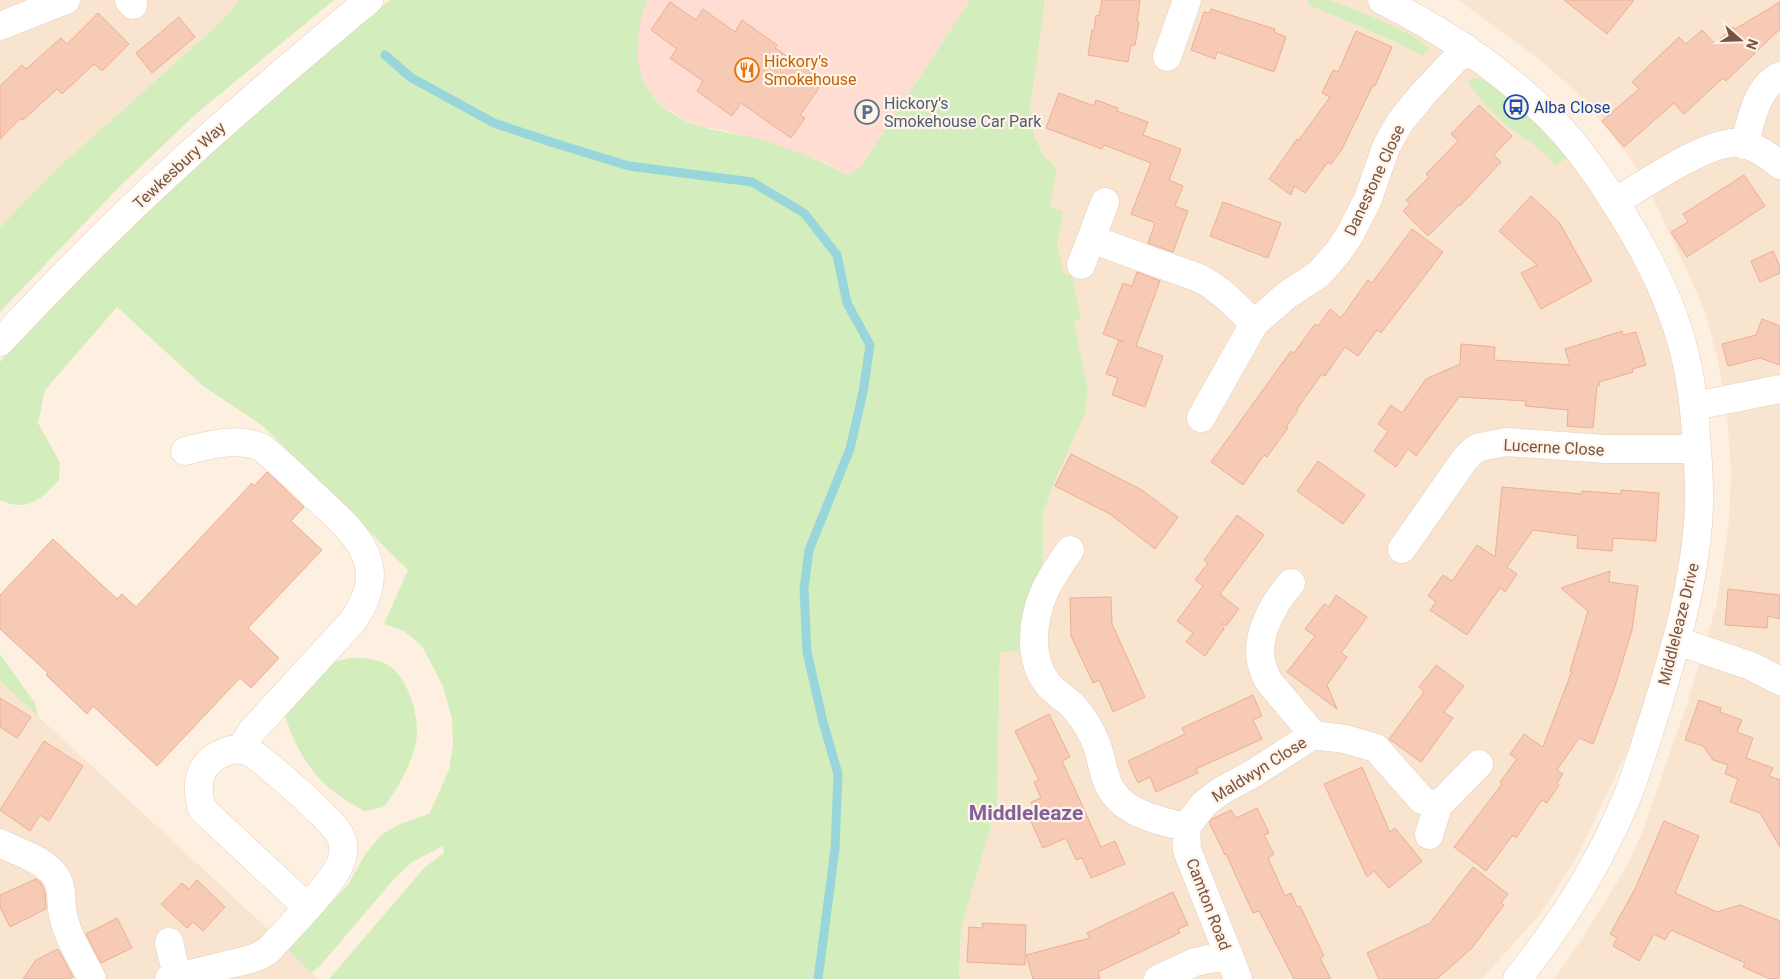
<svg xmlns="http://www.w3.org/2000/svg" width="1780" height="979" viewBox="0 0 1780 979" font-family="Roboto,sans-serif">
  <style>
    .residential { fill: #f9e4d0 }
    .commercial { fill: #ffddd3 }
    .green { fill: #d4edbd }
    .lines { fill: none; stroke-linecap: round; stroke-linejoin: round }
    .stream { stroke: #98d6dc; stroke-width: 9 }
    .building { fill: #f6cab5; stroke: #ebaf93 }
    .minor-casing { stroke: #e5cdbe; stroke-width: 29 }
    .minor { stroke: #fff; stroke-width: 28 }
    .labels { text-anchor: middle; stroke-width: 4.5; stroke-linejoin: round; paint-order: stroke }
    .food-label { font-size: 16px; fill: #c56008; stroke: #fff4e8; text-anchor: start }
    .service-label { font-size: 16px; fill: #4e5e75; stroke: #fff4e8; text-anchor: start }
    .transit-label { font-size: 16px; fill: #164399; stroke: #fff4e8; text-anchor: start }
    .street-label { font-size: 16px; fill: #775345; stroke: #fff4e8 }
    .district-label { font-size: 21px; font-weight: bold; fill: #835f9c; stroke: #fff4e8 }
  </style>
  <rect width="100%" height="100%" fill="#fef0e0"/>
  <!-- residential -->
  <path class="residential" d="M0 0H240L222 21 60 166 0 227Z
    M1045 0H1373L1525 100 1624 228 1676 353 1686 408V547L1673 618 1635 735 1577 857 1541 913 1482 979H959L961 928 997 805 1000 652 1043 563V513L1088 390 1074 321 1081 319 1072 275H1064L1057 242 1059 228 1050 206 1057 168 1042 153 1032 129 1030 111Z
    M1458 0H1780V979H1554L1584 936 1625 869 1642 833 1687 704 1716 607 1724 557 1729 522 1731 474 1727 412 1718 362 1705 311 1655 202 1629 156 1577 93 1555 73 1527 50Z
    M0 681 295 954 318 979H0Z"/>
  <!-- commercial -->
  <path class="commercial" d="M648 0H970L860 168 847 175 826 163 770 142 723 130 703 127 685 120 665 108 651 96 643 82 638 65V40L640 22Z"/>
  <!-- green -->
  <path class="green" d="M240 0H334L196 114 119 187 0 312V227L60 166 222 21Z
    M390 0H648C640 18 637 36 638 56 639 94 668 117 703 127 724 133 748 135 770 142 795 150 824 162 847 175L860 168 970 0H1045L1030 111 1032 129 1042 153 1057 168 1050 206 1063 212 1057 242 1064 274 1072 275 1081 319 1074 321 1088 390 1085 414 1057 475 1043 513V592L1027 650 1000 652 997 805 961 928 959 979H329L424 868 444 853 443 846 412 862 394 879 319 967 311 973 289 950 309 925 348 885 366 853 381 835 400 824 429 814 449 770 453 745 452 719 443 686 422 646 404 631 384 624 408 570 263 426 203 386 117 307 45 390 38 423 60 463 59 480C42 499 27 513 0 500V362L51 305 173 185 345 34Z
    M1308 0H1329L1345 6 1380 20 1411 35 1429 48 1423 56 1394 41 1307 4Z
    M1474 78C1504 80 1547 134 1567 156L1556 167C1541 146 1530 144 1512 130 1495 116 1480 99 1467 82Z
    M0 654 35 703 38 716 0 681Z
    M350 658C363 658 376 658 388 665 408 677 421 719 416 742 411 766 398 787 384 807L364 811C354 805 343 799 334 792 310 774 289 738 284 709L322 665Z"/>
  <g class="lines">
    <!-- stream -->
    <path class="stream" d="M385 55 410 77 494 123 554 143 629 166 752 182 804 213 837 255 847 303 870 345 863 392 850 449 809 550 804 589 807 652 823 722 838 774 835 849 818 979"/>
  </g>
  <!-- building -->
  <path class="building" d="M1102 0H1140L1137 22H1139L1135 45H1131L1128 62 1088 55 1092 30H1094L1096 15 1099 16Z
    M1564 0H1634L1607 34Z
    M670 2 696 20 703 9 735 32 742 20 777 45 775 48 824 81 800 115 805 118 791 138 741 103 732 116 697 91 703 81 670 58 677 49 651 30Z
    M1780 2V29L1726 81 1723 78 1684 114 1674 103 1624 147 1602 121 1639 89 1632 82 1679 37 1686 44 1702 30 1715 44 1733 27 1735 29Z
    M1211 9 1275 29 1274 32 1286 37 1274 72 1217 52 1215 59 1191 50 1204 12 1209 13Z
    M98 13 129 44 102 71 94 64 62 94 57 89 23 120 21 118 0 139V86L22 65 26 69 61 38 67 44Z
    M179 17 195 37 152 73 136 53Z
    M1356 31 1392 47 1375 86 1373 85 1342 149 1331 164 1328 162 1305 193 1294 186 1291 195 1269 179 1297 139 1298 141 1330 97 1322 93 1333 70 1338 72Z
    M1059 93 1094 106 1096 100 1118 108 1117 111 1148 122 1143 135 1181 149 1169 180 1183 186 1175 206 1188 211 1173 252 1148 243 1155 223 1131 214 1151 163 1104 145 1102 149 1046 128Z
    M1479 105 1512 136 1494 155 1501 162 1460 206 1459 205 1428 236 1403 211 1410 204 1406 200 1429 177 1426 174 1458 141 1451 134Z
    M1744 175 1765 206 1687 257 1671 232 1688 222 1683 214Z
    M1531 196 1559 222 1592 281 1541 309 1521 273 1537 265 1499 231Z
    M1223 202 1281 223 1268 258 1210 236Z
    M1412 229 1443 252 1381 333 1377 330 1358 356 1345 347 1325 376 1322 374 1297 409 1298 410 1286 427 1288 428 1267 457 1264 455 1243 485 1211 462 1291 351 1294 353 1315 324 1318 326 1330 309 1341 318 1368 280 1372 283Z
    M1773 251 1780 266V273L1760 282 1751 261Z
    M1137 272 1160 281 1136 346 1163 356 1145 407 1112 395 1118 378 1106 374 1119 340 1124 342 1103 334 1123 283 1132 286Z
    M1762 319 1780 326V365L1760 358 1728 366 1722 344 1756 335Z
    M1622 331 1623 335 1636 332 1646 365 1632 369 1633 372 1599 382 1600 385 1597 386 1593 428 1567 426 1568 410 1525 406 1526 401 1459 397 1416 456 1408 449 1396 467 1374 451 1388 431 1378 424 1391 405 1402 413 1426 379 1460 364 1461 344 1495 347 1494 360 1570 365 1565 349Z
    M1071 454 1142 490 1178 517 1155 549 1110 514 1055 486Z
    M1318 461 1365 495 1343 524 1297 491Z
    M267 472 304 507 291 521 322 550 248 628 279 658 251 688 240 678 157 766 93 706 87 714 46 675 48 673 0 629V595L53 539 117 599 122 594 136 607 252 483 254 486Z
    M1502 487 1582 494V491L1621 494V490L1659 493 1656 541 1613 538 1612 551 1577 548 1578 536 1533 530 1507 567 1517 574 1505 592 1500 588 1467 635 1430 610 1436 602 1428 596 1443 575 1452 581 1477 545 1495 557Z
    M1237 515 1264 535 1220 594 1239 609 1226 626 1221 623 1224 629 1205 656 1186 642 1193 633 1177 621 1203 586 1195 580 1208 563 1204 560Z
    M1610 571 1609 582 1638 586 1632 630 1615 686 1593 744 1579 738 1557 770 1563 774 1557 783 1559 785 1547 803 1542 800 1516 838 1513 835 1486 871 1454 847 1502 784 1500 782 1517 759 1510 754 1524 734 1543 747 1572 671H1570L1588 611 1561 588Z
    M1728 589 1780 595V619L1768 616 1767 628 1725 625Z
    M1336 595 1367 617 1341 653 1347 657 1327 685 1337 709 1287 672 1315 636 1305 629 1324 604 1329 607Z
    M1111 597 1112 624 1145 697 1113 712 1099 680 1093 683 1071 636 1070 598Z
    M1436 665 1464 686 1444 712 1453 718 1421 762 1389 739 1424 692 1419 687Z
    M1253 695 1262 716 1253 720 1262 739 1196 769 1198 773 1156 792 1150 777 1138 783 1128 761 1185 734 1182 728Z
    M0 698 31 717 17 738 0 727Z
    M1699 700 1721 708 1720 712 1742 720 1737 732 1753 738 1746 758 1773 768 1769 776 1780 780V847L1760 813 1730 802 1738 779 1725 774 1728 765 1713 760 1703 746 1685 740Z
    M1049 714 1070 757 1062 761 1101 847 1115 841 1125 864 1091 878 1082 858 1076 860 1066 838 1043 848 1027 813 1034 809 1031 802 1041 798 1034 782 1039 780 1015 731Z
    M44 741 83 766 49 821 40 815 30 831 0 810Z
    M1362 767 1390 832 1395 828 1422 861 1389 888 1374 871 1367 877 1324 784Z
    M1257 808 1269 833 1264 835 1274 854 1268 858 1285 896 1291 893 1297 907 1300 906 1324 956 1320 958 1331 979H1294L1259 911 1253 913 1226 854 1225 855 1209 822 1212 819 1231 810 1236 818Z
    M1664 821 1699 836 1675 893 1717 912 1740 905 1780 921V979H1770L1743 967 1745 963 1671 930 1665 940 1654 934 1639 961 1613 946 1617 938 1610 934 1636 887Z
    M1473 867 1508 894 1501 903 1504 905 1472 948 1437 979H1379L1367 953 1430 923Z
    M36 879 41 883 45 892 46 909 10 927 0 907V895Z
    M197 880 225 907 203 931 193 922 187 928 161 904 182 883 189 889Z
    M1173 892 1188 925 1178 929 1180 933 1098 972 1100 979H1033L1026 955 1090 938 1087 933Z
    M117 918 132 948 101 963 86 934Z
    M982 923 1026 925 1025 965 967 962 969 927 983 928Z
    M58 949 73 977 68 979H23L36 960Z"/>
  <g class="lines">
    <!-- minor casing -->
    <g class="minor-casing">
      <path id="minor" d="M129 0 133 5
        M1382 0C1441 30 1496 65 1543 111 1571 137 1594 169 1614 201 1647 252 1677 310 1688 369 1694 396 1695 422 1697 449 1699 474 1700 499 1698 524 1693 586 1676 645 1658 704 1648 735 1639 767 1627 797 1600 863 1562 923 1517 979
        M0 26 66 0
        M1167 57 1187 0
        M1744 145C1751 122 1756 87 1780 76
        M1615 202C1642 186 1709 139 1740 143 1755 146 1768 155 1780 165
        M1091 239 1105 202
        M1081 265 1091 239 1199 278C1221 289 1236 306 1254 324
        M0 342C58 280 117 220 180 163 241 107 305 53 369 0
        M1695 406 1780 389
        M1201 418 1254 324 1287 295 1319 274 1338 252 1349 236 1368 199 1386 147 1400 122 1423 94 1466 48
        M185 451C210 445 236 437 261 447 280 462 297 479 315 496 357 535 393 565 352 622L252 731 240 750
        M1402 549 1465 459 1473 451 1480 447 1506 442 1605 449H1697
        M1070 550C1049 579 1034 604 1034 640 1034 656 1037 670 1047 683 1053 691 1062 696 1070 703 1077 710 1083 718 1088 727 1100 746 1100 761 1107 781 1119 813 1156 820 1186 827L1187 850 1238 979
        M1291 583C1270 608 1249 645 1267 678 1270 685 1277 690 1281 696 1292 709 1303 722 1313 735
        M1677 641 1751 666 1780 681
        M1186 827 1204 804 1221 791 1254 773 1313 735 1345 739 1376 748 1422 800 1438 806 1479 764
        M1429 835 1438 806
        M0 843C17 852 40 858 53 873 62 883 61 896 62 909 65 934 81 957 92 979
        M169 942 177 976
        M169 979 247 960 259 956 269 950C286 930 338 880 342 858 344 850 344 842 340 835 333 821 262 757 247 751 231 745 209 757 202 772 197 783 199 798 202 809L307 907
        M1158 979 1195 962 1229 955"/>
    </g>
    <!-- minor -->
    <use href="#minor" class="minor"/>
  </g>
  <!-- icons -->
  <defs>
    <g id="restaurant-ring" transform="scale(1.25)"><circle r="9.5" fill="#fff4e8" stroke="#e8710a" stroke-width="1.5"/><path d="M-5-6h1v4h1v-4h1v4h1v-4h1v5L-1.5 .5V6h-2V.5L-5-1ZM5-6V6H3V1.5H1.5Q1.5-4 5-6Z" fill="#e8710a"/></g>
    <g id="bus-ring" transform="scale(1.25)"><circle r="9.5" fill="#fff4e8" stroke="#1a4fb4" stroke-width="1.5"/><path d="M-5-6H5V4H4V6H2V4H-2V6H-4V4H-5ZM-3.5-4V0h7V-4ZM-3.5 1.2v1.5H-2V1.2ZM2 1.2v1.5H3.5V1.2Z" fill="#1a4fb4"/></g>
    <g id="parking-ring" transform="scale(1.25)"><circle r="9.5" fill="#fff4e8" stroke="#5c6f8a" stroke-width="1.5"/><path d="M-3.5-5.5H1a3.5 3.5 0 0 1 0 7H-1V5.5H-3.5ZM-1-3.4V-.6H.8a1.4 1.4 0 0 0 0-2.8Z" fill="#5c6f8a"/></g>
  </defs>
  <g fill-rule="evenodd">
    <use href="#restaurant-ring" x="747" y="70"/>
    <use href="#bus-ring" x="1516" y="107"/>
    <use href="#parking-ring" x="867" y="112"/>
  </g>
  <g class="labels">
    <!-- food labels -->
    <g class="food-label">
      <text x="764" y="67">Hickory's<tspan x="764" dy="18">Smokehouse</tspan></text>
    </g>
    <!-- service labels -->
    <g class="service-label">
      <text x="884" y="109">Hickory's<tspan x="884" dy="18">Smokehouse Car Park</tspan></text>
    </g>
    <!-- transit labels -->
    <g class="transit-label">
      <text x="1534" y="113">Alba Close</text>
    </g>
    <!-- street labels -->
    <g class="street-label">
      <text transform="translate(179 165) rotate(-43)" y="6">Tewkesbury Way</text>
      <text transform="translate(1374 180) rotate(-65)" y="6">Danestone Close</text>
      <text transform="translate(1554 447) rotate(3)" y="6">Lucerne Close</text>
      <text transform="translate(1678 624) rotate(-76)" y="6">Middleleaze Drive</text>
      <text transform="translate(1259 769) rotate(-32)" y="6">Maldwyn Close</text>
      <text transform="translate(1209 904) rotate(69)" y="6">Camton Road</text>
    </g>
    <!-- district labels -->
    <g class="district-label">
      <text x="1026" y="820">Middleleaze</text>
    </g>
  </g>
  <!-- north arrow -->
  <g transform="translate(1740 40) rotate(110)" stroke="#fff4e8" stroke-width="4" paint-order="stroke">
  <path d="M0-4L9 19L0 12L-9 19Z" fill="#775345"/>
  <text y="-8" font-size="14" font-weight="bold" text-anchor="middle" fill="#775345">N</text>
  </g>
</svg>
